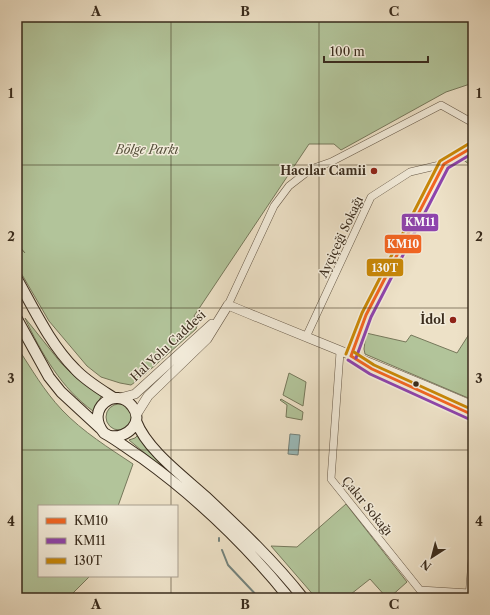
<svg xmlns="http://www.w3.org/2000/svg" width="490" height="615" viewBox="0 0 490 615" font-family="'Libre Caslon Text',serif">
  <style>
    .green { fill: #b2c49a; stroke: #76785b }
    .water { fill: #9abcbc; stroke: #73827c }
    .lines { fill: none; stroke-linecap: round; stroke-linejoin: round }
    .stream { stroke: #73827c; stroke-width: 2 }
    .minor-casing { stroke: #665847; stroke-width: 8 }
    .tertiary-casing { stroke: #665847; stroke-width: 10 }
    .secondary-casing { stroke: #392b1c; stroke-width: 12 }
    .minor { stroke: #f3ecdb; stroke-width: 7 }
    .tertiary { stroke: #f3ecdb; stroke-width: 9 }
    .secondary { stroke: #f3ecdb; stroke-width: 10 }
    .bus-1-casing { stroke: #f3ecdb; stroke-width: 6 }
    .bus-2-casing { stroke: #f3ecdb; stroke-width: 6 }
    .bus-3-casing { stroke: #f3ecdb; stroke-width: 6 }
    .bus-1 { stroke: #f26522; stroke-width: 3 }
    .bus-2 { stroke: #8e44ad; stroke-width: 3 }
    .bus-3 { stroke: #c88707; stroke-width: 3 }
    .grid { fill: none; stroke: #392b1c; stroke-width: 1; stroke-opacity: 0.55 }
    .poi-dot { fill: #8f2418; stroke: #f3ecdb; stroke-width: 1.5 }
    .bus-dot { fill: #392b1c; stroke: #f3ecdb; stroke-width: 1.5 }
    .labels { text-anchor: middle; stroke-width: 3; stroke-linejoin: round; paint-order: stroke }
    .park-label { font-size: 12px; font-style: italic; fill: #57513c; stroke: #f3ecdb }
    .poi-label { font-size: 12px; font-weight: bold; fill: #392b1c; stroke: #f3ecdb; text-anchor: end }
    .street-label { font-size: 12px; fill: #392b1c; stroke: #f3ecdb }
    .line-badge { stroke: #f3ecdb; stroke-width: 1.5 }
    .badge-label { font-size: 11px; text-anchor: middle; font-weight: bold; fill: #fff }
    .neatline { fill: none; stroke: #392b1c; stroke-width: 1.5 }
    .grid-label { font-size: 13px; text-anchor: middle; font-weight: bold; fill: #392b1c }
  </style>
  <rect width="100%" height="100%" fill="#ede1c7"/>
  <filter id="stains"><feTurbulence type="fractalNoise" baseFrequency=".005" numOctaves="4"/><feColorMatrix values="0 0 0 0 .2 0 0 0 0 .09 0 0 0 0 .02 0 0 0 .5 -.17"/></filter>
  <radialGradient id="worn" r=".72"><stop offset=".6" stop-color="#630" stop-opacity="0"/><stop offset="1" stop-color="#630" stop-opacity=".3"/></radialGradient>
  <!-- green -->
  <path class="green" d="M17 17H473V83L446 92 341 150 334 144H309L194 316 198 323 196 329 142 377 131 385 120 383 101 377 87 366 49 321 17 266V245L25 253 17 243Z
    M473 152V167L462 159Z
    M25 318 61 363 75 377 102 395 93 411C62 389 41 353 25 318Z
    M473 328V400L365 354 364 349 366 333 406 342 411 335 457 353Z
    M17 347C31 368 44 391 62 410 83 432 109 448 133 464L118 506H39V576H90L68 598H17Z
    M289 373 306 382 303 406 283 395Z
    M281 399 303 412 302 420 286 417 287 405 280 400Z
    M106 417a13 13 0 1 1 26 0a13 13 0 1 1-26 0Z
    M140 433 207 505 129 440 135 438Z
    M346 504 407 582 389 598H387L370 579 346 598H316L271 546 297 547Z"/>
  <!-- water -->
  <path class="water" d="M290 434 300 435 298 455 288 454Z"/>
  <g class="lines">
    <!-- stream -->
    <path class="stream" d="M219 541V538
      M222 550 228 565 259 598"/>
    <!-- minor casing -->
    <g class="minor-casing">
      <path id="minor" d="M228 305 274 206 289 186 311 169 331 162 441 105 473 123
        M306 337 371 197 410 172 444 164
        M340 352 331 479 420 590 470 593
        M469 598 473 546"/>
    </g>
    <!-- tertiary casing -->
    <g class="tertiary-casing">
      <path id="tertiary" d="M228 305C310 339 392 371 473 406
        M351 356 366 315 444 164 473 147
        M369 368 473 415
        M120 398 135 394 212 324
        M136 415 148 396 207 339 228 305"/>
    </g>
    <!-- secondary casing -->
    <g class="secondary-casing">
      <path id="secondary" d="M17 279C34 309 50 344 75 369 86 381 100 389 114 398
        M17 319 49 377 61 392 100 428
        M136 421C147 450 183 476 206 497 240 529 274 561 303 598
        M110 436C127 439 145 422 132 406 116 385 84 409 104 433 117 440 129 450 142 458 196 497 247 546 289 598"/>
    </g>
    <!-- minor -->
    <use href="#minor" class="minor"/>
    <!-- tertiary -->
    <use href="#tertiary" class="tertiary"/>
    <!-- secondary -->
    <use href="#secondary" class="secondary"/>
    <!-- bus-1 casing -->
    <g class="bus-1-casing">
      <path id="bus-1" d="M351 356 366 315 444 164 473 147
        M351 356 372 369 473 415"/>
    </g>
    <!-- bus-2 casing -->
    <g class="bus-2-casing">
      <path id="bus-2" d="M356 358 371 317 448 168 473 153
        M348 360 370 374 471 420"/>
    </g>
    <!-- bus-3 casing -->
    <g class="bus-3-casing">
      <path id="bus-3" d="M354 352 374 365 473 410
        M346 354 362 313 440 161 470 143"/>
    </g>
    <!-- bus-1 -->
    <use href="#bus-1" class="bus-1"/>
    <!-- bus-2 -->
    <use href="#bus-2" class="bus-2"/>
    <!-- bus-3 -->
    <use href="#bus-3" class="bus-3"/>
  </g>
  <!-- grid -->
  <path class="grid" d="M171 17V506M319 17V598M17 165H473M17 308H473M17 450H473M171 576V598"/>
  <!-- markers -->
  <g class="poi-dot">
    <circle cx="374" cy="171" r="4"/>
    <circle cx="453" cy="320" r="4"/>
  </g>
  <circle class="bus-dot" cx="416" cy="384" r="3.5"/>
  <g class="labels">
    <!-- park labels -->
    <g class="park-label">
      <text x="147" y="154">Bölge Parkı</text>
    </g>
    <!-- poi labels -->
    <g class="poi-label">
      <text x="366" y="175">Hacılar Camii</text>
      <text x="445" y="324">İdol</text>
    </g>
    <!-- street labels -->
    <g class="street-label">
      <text transform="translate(341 237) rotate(-65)" y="4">Ayçiçeği Sokağı</text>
      <text transform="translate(168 346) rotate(-43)" y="4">Hal Yolu Caddesi</text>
      <text transform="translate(367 506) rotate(51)" y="4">Çakır Sokağı</text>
    </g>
  </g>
  <g class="line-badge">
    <rect x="401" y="213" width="38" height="19" rx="4" fill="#8e44ad"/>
    <rect x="384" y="234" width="38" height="20" rx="4" fill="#f26522"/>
    <rect x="366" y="258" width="38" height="19" rx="4" fill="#c88707"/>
  </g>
  <g class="badge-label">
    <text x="420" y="226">KM11</text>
    <text x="403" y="248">KM10</text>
    <text x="385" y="272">130T</text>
  </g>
  <!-- margin -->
  <rect width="490" height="615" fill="none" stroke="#ede1c7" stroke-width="44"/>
  <!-- legend -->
  <rect x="38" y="505" width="140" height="72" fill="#f3ecdb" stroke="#a99f8f"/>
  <rect x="46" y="518" width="20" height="6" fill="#f26522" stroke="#a99f8f"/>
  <text x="74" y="525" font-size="12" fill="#392b1c">KM10</text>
  <rect x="46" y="538" width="20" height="6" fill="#8e44ad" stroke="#a99f8f"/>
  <text x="74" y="545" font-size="12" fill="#392b1c">KM11</text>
  <rect x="46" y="558" width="20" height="6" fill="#c88707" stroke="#a99f8f"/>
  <text x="74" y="565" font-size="12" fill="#392b1c">130T</text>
  <!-- north arrow -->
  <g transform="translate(432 557) rotate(216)" stroke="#f3ecdb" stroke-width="3" paint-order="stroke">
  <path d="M0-3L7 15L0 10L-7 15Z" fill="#392b1c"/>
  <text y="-6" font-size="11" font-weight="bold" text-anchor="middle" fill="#392b1c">N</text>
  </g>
  <!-- scale -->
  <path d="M324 56v6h104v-6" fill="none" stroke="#392b1c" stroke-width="2"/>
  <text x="330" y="56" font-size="12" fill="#392b1c" stroke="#f3ecdb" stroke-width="3" paint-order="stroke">100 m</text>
  <rect x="22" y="22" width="446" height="571" class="neatline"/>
  <g class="grid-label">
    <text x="96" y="16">A</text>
    <text x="245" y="16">B</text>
    <text x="394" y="16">C</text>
    <text x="11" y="98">1</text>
    <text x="479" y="98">1</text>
    <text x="11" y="241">2</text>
    <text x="479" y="241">2</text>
    <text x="11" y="383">3</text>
    <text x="479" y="383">3</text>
    <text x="11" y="526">4</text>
    <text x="479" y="526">4</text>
    <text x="96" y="609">A</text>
    <text x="245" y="609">B</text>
    <text x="394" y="609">C</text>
  </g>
  <rect width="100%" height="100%" filter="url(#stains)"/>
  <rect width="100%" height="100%" fill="url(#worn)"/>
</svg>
